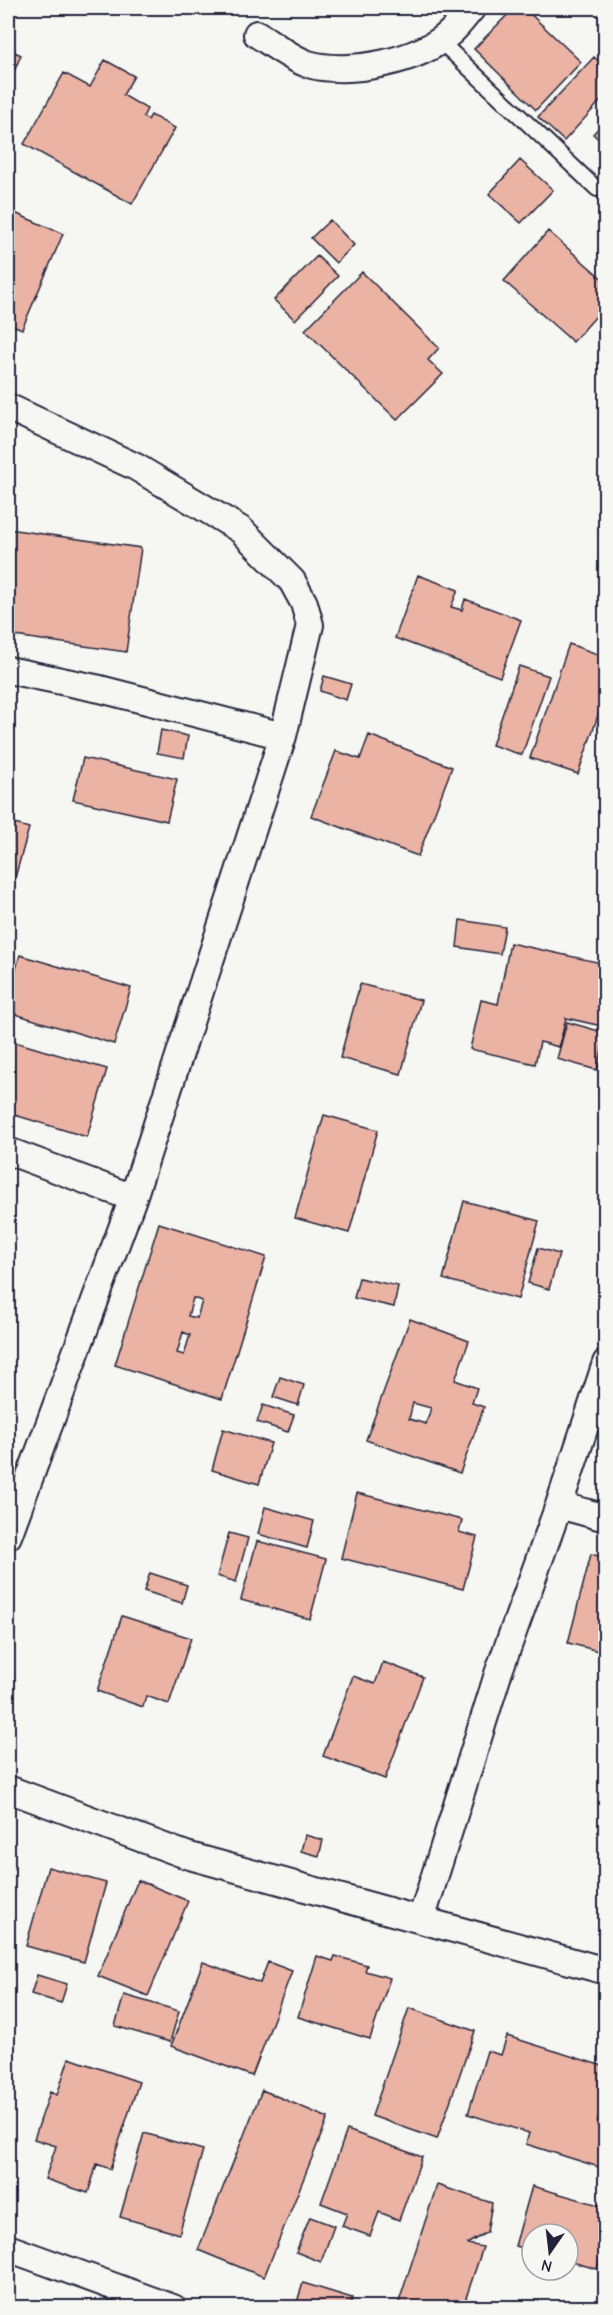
<svg xmlns="http://www.w3.org/2000/svg" width="613" height="2315" viewBox="0 0 613 2315" font-family="'Comic Neue',sans-serif">
  <style>
    .building { fill: #ebb3a4; stroke: #22223b; stroke-width: 1.5; fill-rule: evenodd }
    .lines { fill: none; stroke-linecap: round; stroke-linejoin: round }
    .service-casing { stroke: #22223b; stroke-width: 18 }
    .minor-casing { stroke: #22223b; stroke-width: 30 }
    .service { stroke: #f6f6f2; stroke-width: 14 }
    .minor { stroke: #f6f6f2; stroke-width: 26 }
  </style>
  <rect width="100%" height="100%" fill="#f6f6f2"/>
  <filter id="ink" filterUnits="userSpaceOnUse"><feTurbulence type="fractalNoise" baseFrequency=".0167" numOctaves="2"/><feDisplacementMap in="SourceGraphic" scale="12" xChannelSelector="R" yChannelSelector="G"/><feConvolveMatrix kernelMatrix="1 2 1 2 8 2 1 2 1" color-interpolation-filters="sRGB"/></filter>
  <g filter="url(#ink)">
    <!-- building -->
    <path class="building" d="M514 8H524L581 62 536 110 474 49Z
      M595 8H606V17Z
      M8 49 21 55 8 86Z
      M594 57 606 68V95L564 141 538 117Z
      M105 60 134 76 123 95 147 109 143 117 148 120 151 115 175 128 132 204 24 144 64 73 90 87Z
      M606 120V146L593 134Z
      M520 160 553 190 521 223 489 194Z
      M8 210 63 234 22 329 8 323Z
      M330 220 354 245 336 263 311 238Z
      M548 231 606 282V305L573 342 504 281Z
      M317 256 338 276 295 320 274 300Z
      M362 272 439 348 428 360 443 374 397 420 305 330Z
      M8 529 141 548 126 652 8 635Z
      M418 575 458 590 451 607 462 610 465 599 521 620 500 677 395 638Z
      M569 644 606 657V692L578 774 530 758Z
      M519 666 549 676 522 755 492 745Z
      M324 676 351 684 346 700 320 691Z
      M161 730 188 736 184 758 157 753Z
      M369 735 452 767 418 856 311 816 336 751 360 759Z
      M83 758 177 779 167 821 73 800Z
      M8 822 29 828 11 892 8 891Z
      M460 920 505 927 500 954 457 947Z
      M510 943 606 964V1027L566 1018 559 1047 540 1042 535 1064 470 1049 481 1000 498 1004Z
      M20 955 131 988 114 1044 8 1012V996Z
      M360 984 421 1000 401 1074 340 1058Z
      M567 1022 606 1033 597 1070 557 1059Z
      M8 1040 107 1069 87 1137 8 1113Z
      M324 1115 378 1130 349 1233 295 1218Z
      M464 1201 539 1221 518 1299 443 1279Z
      M159 1223 266 1257 222 1399 115 1365ZM193 1298 202 1301 197 1318 188 1316ZM183 1332 190 1335 184 1355 177 1353Z
      M538 1248 559 1254 549 1289 528 1283Z
      M359 1278 398 1286 394 1307 354 1298Z
      M410 1319 469 1341 455 1380 477 1388 472 1403 484 1407 460 1473 366 1440ZM413 1403 431 1408 426 1424 409 1419Z
      M280 1377 304 1385 298 1405 273 1397Z
      M263 1405 294 1415 288 1432 257 1422Z
      M223 1429 271 1443 259 1484 212 1470Z
      M357 1493 462 1520 459 1532 477 1537 463 1589 341 1558Z
      M265 1507 314 1521 307 1548 258 1534Z
      M229 1533 248 1538 236 1582 217 1576Z
      M257 1541 326 1559 310 1619 241 1600Z
      M591 1554 606 1558V1653L568 1643Z
      M150 1573 187 1585 182 1603 144 1591Z
      M122 1616 191 1638 169 1704 146 1696 143 1707 97 1691Z
      M383 1662 423 1677 385 1779 323 1756 353 1676 375 1684Z
      M305 1835 323 1840 319 1856 301 1851Z
      M8 1843 13 1845 8 1859Z
      M48 1867 106 1883 84 1962 26 1946Z
      M138 1880 188 1901 148 1996 98 1976Z
      M317 1956 333 1961 335 1956 367 1965 365 1971 390 1978 370 2039 298 2017Z
      M203 1962 260 1983 268 1962 292 1971 252 2076 171 2046Z
      M37 1975 67 1984 61 2003 31 1994Z
      M124 1995 179 2011 170 2042 115 2026Z
      M409 2008 475 2031 437 2139 372 2116Z
      M507 2036 606 2067V2120L598 2118 597 2125 606 2127V2155L602 2168 526 2144 529 2133 468 2114 487 2051 501 2055Z
      M69 2058 139 2082 110 2169 97 2164 88 2193 45 2179 56 2146 34 2139 50 2092 57 2095Z
      M262 2090 328 2118 264 2277 198 2250Z
      M347 2130 422 2157 399 2220 379 2212 370 2236 342 2226 347 2213 321 2203Z
      M144 2133 203 2150 179 2234 120 2217Z
      M437 2185 492 2203 487 2232 467 2244 483 2247 463 2307 455 2305 454 2308H397Z
      M532 2186 606 2207V2239L597 2269 568 2261V2234H532V2250L515 2246Z
      M310 2217 334 2226 321 2262 296 2252Z
      M303 2283 352 2298 349 2308H314L297 2302Z
      M606 2285V2308H599Z"/>
    <g class="lines">
      <!-- service casing -->
      <g class="service-casing">
        <path id="service" d="M439 40 597 189"/>
      </g>
      <!-- minor casing -->
      <g class="minor-casing">
        <path id="minor" d="M257 34C271 43 292 59 308 64 348 76 421 61 451 32 459 25 466 15 472 8
          M8 407 136 467 241 530 292 581 304 603 310 625 283 736 133 1198 8 1536
          M8 670 100 689 283 736
          M8 1151 133 1198
          M559 1505 606 1518
          M8 1789 186 1855 606 1971
          M421 1920 499 1671 559 1505 606 1363
          M8 2248 173 2308"/>
      </g>
      <!-- service -->
      <use href="#service" class="service"/>
      <!-- minor -->
      <use href="#minor" class="minor"/>
    </g>
  </g>
  <!-- margin -->
  <rect width="613" height="2315" fill="none" stroke="#f6f6f2" stroke-width="30"/>
  <rect x="15" y="15" width="583" height="2285" fill="none" stroke="#22223b" stroke-width="2" filter="url(#ink)"/>
  <!-- north arrow -->
  <g transform="translate(550 2252) rotate(194)"><circle r="28" fill="#f6f6f2" stroke="#a1a1a9" stroke-width="1.5"/>
  <path d="M0-4.5L10 22L0 15L-10 22Z" fill="#22223b"/>
  <text y="-9" font-size="16" font-weight="bold" text-anchor="middle" fill="#22223b">N</text>
  </g>
</svg>
